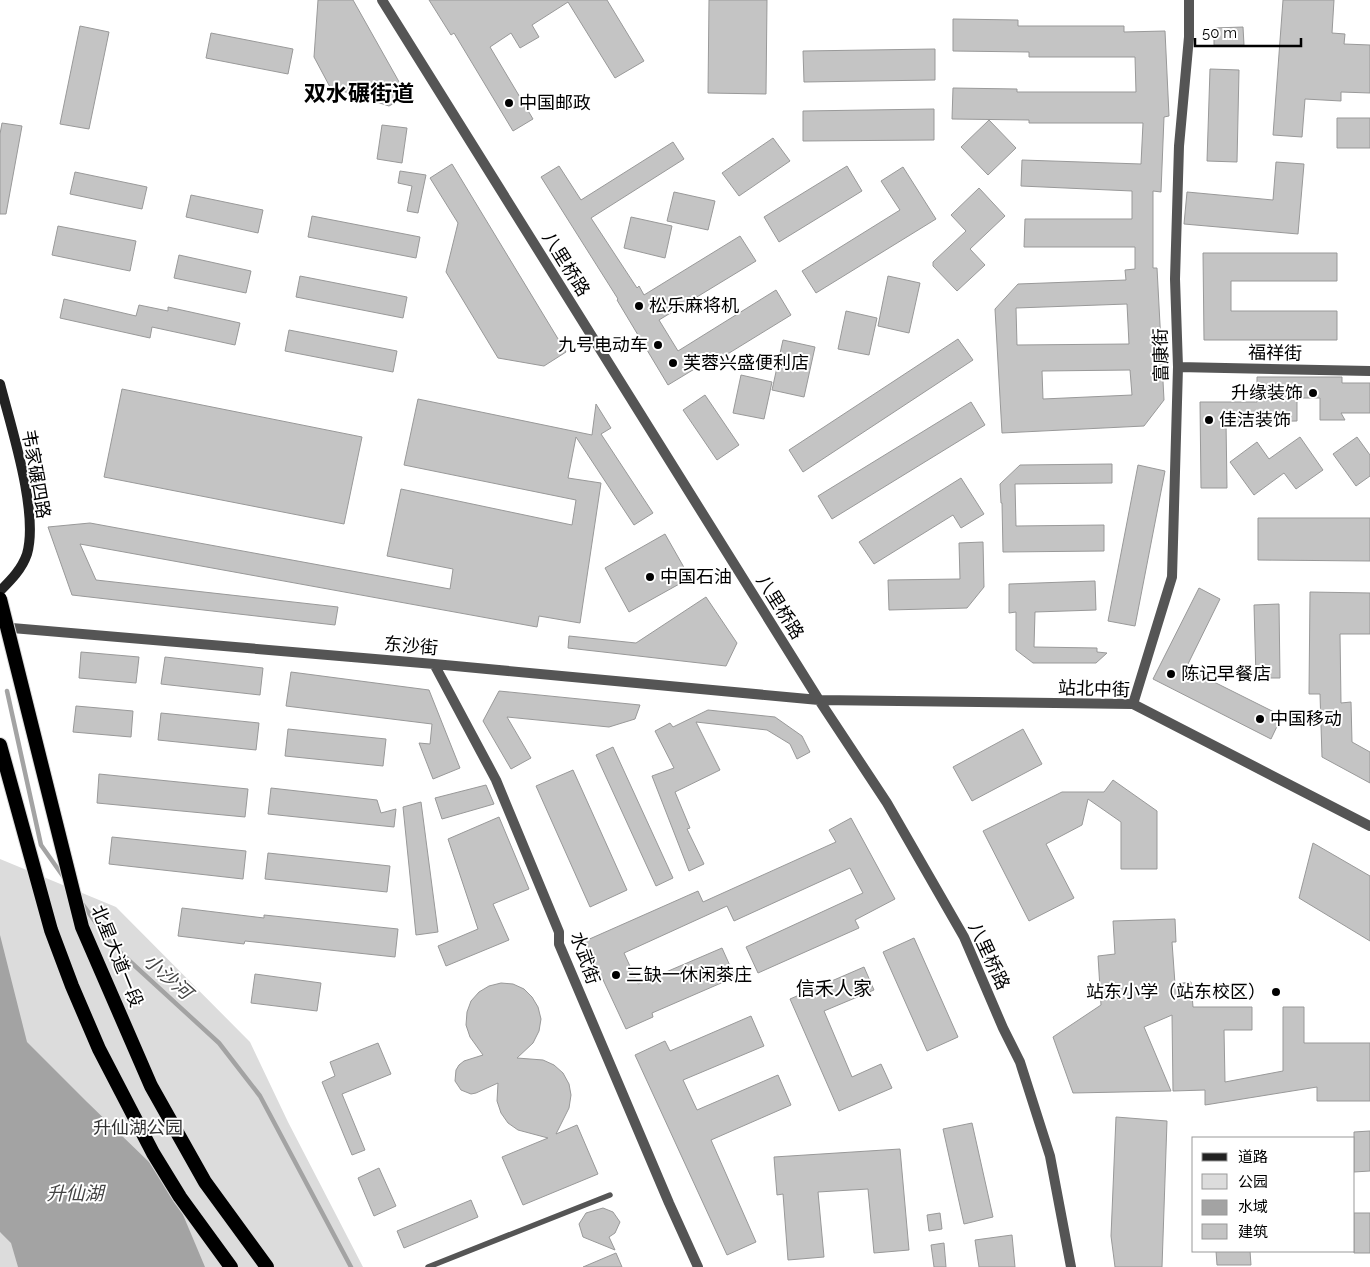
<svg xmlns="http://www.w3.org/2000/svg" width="1370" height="1267" viewBox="0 0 1370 1267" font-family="Raleway,'Noto Sans SC',sans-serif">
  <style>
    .green { fill: #dcdcdc }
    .water { fill: #a3a3a3 }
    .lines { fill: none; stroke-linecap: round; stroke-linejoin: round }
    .stream { stroke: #a3a3a3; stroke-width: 4.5 }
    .building { fill: #c4c4c4; stroke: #999; fill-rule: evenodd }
    .trunk-casing { stroke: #dbdbdb; stroke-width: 16 }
    .service { stroke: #555; stroke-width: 5.5 }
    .minor { stroke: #555; stroke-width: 10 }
    .tertiary { stroke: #555; stroke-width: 10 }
    .secondary { stroke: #222; stroke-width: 10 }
    .trunk { stroke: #000; stroke-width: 14 }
    .trunk-bridge-casing { stroke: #dbdbdb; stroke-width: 16; stroke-linecap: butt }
    .trunk-bridge { stroke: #000; stroke-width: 14 }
    .poi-dot { fill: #000; stroke: #fff; stroke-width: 2 }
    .labels { text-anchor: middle; stroke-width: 4; stroke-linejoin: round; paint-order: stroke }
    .poi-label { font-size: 18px; fill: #000; stroke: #fff; text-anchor: start }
    .street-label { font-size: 18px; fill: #000; stroke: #fff }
    .park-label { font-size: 18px; fill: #333; stroke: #fff }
    .water-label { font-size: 19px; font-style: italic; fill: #444; stroke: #fff }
    .neighbourhood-label { font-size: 19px; fill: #000; stroke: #fff }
    .district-label { font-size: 22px; font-weight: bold; fill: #000; stroke: #fff }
  </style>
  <rect width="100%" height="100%" fill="#fff"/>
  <!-- green -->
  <path class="green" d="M0 859 116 907 250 1042 288 1122 363 1267H0Z"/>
  <!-- water -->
  <path class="water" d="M0 935 27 1042 87 1102 149 1162 181 1210 205 1267H18L11 1243 0 1232Z"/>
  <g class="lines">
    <!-- stream -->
    <path class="stream" d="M7 691 41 845 65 879
      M81 902 111 944 219 1043 260 1096 351 1267"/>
  </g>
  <!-- building -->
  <path class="building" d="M318 0H353L407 96 389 106 330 87 314 57Z
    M429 0H607L644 61 615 78 568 2 532 25 539 37 520 48 511 33 490 47 533 119 513 131 454 33 451 35Z
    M709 0H767L766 94 708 93Z
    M1283 0H1334L1332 33 1345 34 1344 44 1370 45V93L1341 92V101L1305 99 1302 137 1273 135Z
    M953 19 1018 20V26H1124V32L1165 31 1169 116 1164 117 1161 192 1153 191V268H1157L1164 400 1144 426 1002 433 995 309 1018 284 1126 280 1125 270 1135 269V247H1024L1025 219H1132V191L1021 186 1022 160 1141 164 1143 123H1029V120L952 119 953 88 1017 89V92H1136L1135 57H1029V52L953 51ZM1127 304 1129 344 1017 345 1016 308ZM1130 370 1132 395 1043 399 1042 371Z
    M80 26 109 32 89 129 60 124Z
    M1243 27 1244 45H1214V28Z
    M211 33 293 49 288 74 206 58Z
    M935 49V80L804 82 803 51Z
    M1210 69 1239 70 1237 162 1207 161Z
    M934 109V140L803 141V111Z
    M1337 118H1370V148H1337Z
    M989 120 1016 148 988 175 961 147Z
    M2 123 22 126 6 214H0V134Z
    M382 125 407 128 402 163 377 159Z
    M773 138 790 161 739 196 722 173Z
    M673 142 684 159 591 218 637 288 639 286 644 295 740 236 756 261 659 320 678 351 776 290 791 315 708 366 706 362 668 385 617 300 618 299 541 177 559 166 581 200Z
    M1276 162 1304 164 1298 234 1184 224 1187 192 1273 200Z
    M452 164 566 352 544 366 498 358 446 272 458 223 430 178Z
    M847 166 862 191 779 242 764 217Z
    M903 167 936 219 816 293 802 271 900 210 881 181Z
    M400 171 426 175 418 213 407 211 412 186 398 183Z
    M75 172 147 187 142 209 70 194Z
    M979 188 1005 216 970 249 985 265 957 291 933 266V262L966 231 951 215Z
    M674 192 715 201 708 230 667 221Z
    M191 195 263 210 258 233 186 217Z
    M312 216 420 237 416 258 308 237Z
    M631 217 672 226 665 258 624 248Z
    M58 226 136 241 130 271 52 255Z
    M1203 253H1337V281H1231V311H1337V340H1204Z
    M179 255 251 271 246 293 174 278Z
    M300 276 407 297 403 318 296 297Z
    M888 276 920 283 909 333 878 326Z
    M64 299 136 316 139 305 168 311V307L240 323 235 345 152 327 150 338 60 318Z
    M846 311 877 318 869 355 838 349Z
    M289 330 397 351 393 372 285 351Z
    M958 339 973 360 803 472 789 450Z
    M783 340 815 347 804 397 772 390Z
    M741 375 772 382 764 419 733 413Z
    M1257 377H1342V383H1370V413H1341L1345 420H1320V398H1297V421L1226 422 1227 488H1201L1200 402H1257Z
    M122 389 362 437 344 524 104 477Z
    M705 395 739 445 717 460 683 410Z
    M418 399 592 435 596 404 611 428 601 434 653 513 634 525 576 437 568 478 601 483 580 623 539 616 537 627 80 544 96 580 338 607 335 625 72 595 48 527 90 523 450 589 453 569 387 556 401 489 572 525 576 500 404 465Z
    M971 402 985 425 832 519 818 496Z
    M1300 437 1323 470 1296 489 1284 473 1254 495 1230 462 1257 442 1269 459Z
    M1357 437 1370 455V476L1356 486 1333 454Z
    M1112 464V483L1015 484 1016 526 1104 525V551L1003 552 1002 503H1001L1000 484 1020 465Z
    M1138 465 1165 471 1135 626 1108 621Z
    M961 478 984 514 961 528 953 515 874 564 859 542Z
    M1258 518H1370V561L1258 560Z
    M665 534 690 578 629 612 605 568Z
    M983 542 984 587 967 608 889 610 888 580 960 579 959 543Z
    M1095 581 1096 610 1035 612 1034 647 1097 648V652L1107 653 1096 663H1033L1016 650V612L1009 613V584Z
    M1199 588 1220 599 1186 668 1282 716 1271 739 1153 679Z
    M1310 592 1370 593V634H1340L1341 703 1351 702 1352 742 1370 752V783L1322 757 1320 694H1309Z
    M706 597 737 643 726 666 568 648 569 636 636 643Z
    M1279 604 1280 678H1256L1254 605Z
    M81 652 139 657 136 683 79 678Z
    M165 657 263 668 260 695 161 684Z
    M291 672 429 690 460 768 433 779 419 743 430 744 432 724 286 706Z
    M499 691 640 705 635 719 609 727 507 717 531 758 511 769 483 721Z
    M76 706 133 711 131 737 73 732Z
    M708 710 775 717 802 736 810 752 797 759 790 744 767 730 696 722 720 770 675 792 690 828 687 829 704 864 689 871 652 776 674 768 655 731 670 723 673 727Z
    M161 713 259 723 256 750 158 740Z
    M288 729 386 739 383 766 285 756Z
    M1023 729 1042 764 972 801 953 767Z
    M613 747 673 878 656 886 596 755Z
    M573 770 627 890 590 907 536 786Z
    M99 774 248 789 245 817 97 803Z
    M1113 780 1157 811V869H1121V822L1088 799 1082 825 1046 844 1074 898 1029 921 983 831 1062 792H1104Z
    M486 785 494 804 442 819 435 798Z
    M271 788 377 800 381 813 396 809 394 827 268 814Z
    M421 802 438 932 416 935 403 807Z
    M499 817 529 889 493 904 509 940 446 966 438 946 478 929 448 839Z
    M851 818 895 899 855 920 859 928 758 973 746 947 863 893 850 868 734 921 727 906 624 953 638 984 722 948 735 977 652 1013 653 1017 626 1029 585 941 698 891 703 902 836 842 829 830Z
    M112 837 246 851 243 879 109 864Z
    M1313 843 1370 876V941L1299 898Z
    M268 853 390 866 387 892 265 879Z
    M182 908 264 918V915L398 929 395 957 245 941 244 944 178 936Z
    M1175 919 1176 942H1172L1175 984 1191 982 1193 1007H1252V1030H1224L1225 1082 1283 1071V1007H1304V1043H1370V1101H1317V1087L1205 1105V1090L1173 1091 1172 1015 1144 1027 1171 1091 1073 1093 1053 1037 1101 1005 1098 956 1115 954 1113 921Z
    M914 938 958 1037 927 1051 883 952Z
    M864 967 874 990 824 1011 852 1077 881 1064 892 1088 839 1111 790 999Z
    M255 974 321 983 317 1011 251 1003Z
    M501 983 513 984 524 989 532 997 538 1007 541 1019 539 1031 533 1043 517 1058 543 1060 554 1065 563 1073 569 1084 571 1095 569 1108 556 1134 577 1125 598 1174 523 1205 502 1157 548 1138 518 1130 508 1123 501 1113 497 1101 498 1083 476 1093 471 1094 461 1090 455 1081 456 1070 459 1065 464 1061 483 1055 470 1037 466 1025 467 1012 471 1001 479 992 489 986Z
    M751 1016 764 1046 683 1080 697 1110 778 1075 791 1105 711 1140 756 1242 727 1255 635 1055 665 1041 670 1051Z
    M378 1043 391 1074 342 1094 365 1150 352 1155 322 1082 335 1076 330 1062Z
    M1116 1117 1167 1121 1162 1267H1115L1111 1236Z
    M972 1123 993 1217 964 1224 943 1129Z
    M1370 1131V1171L1354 1172V1132Z
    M900 1149 909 1250 874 1253 868 1189 818 1192 824 1257 788 1260 783 1194 777 1195 774 1157Z
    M379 1168 396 1206 374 1216 358 1178Z
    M471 1200 478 1217 404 1248 397 1231Z
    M603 1208 613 1212 620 1222 615 1233 609 1237 615 1250 583 1237 579 1224 586 1213Z
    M940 1213 942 1229 929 1231 927 1215Z
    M1354 1213H1370V1253H1354Z
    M1012 1235 1015 1267H979L975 1240Z
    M944 1243 946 1267H934L931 1245Z
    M1216 1251H1250L1251 1265H1217Z
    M616 1253 622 1267H583Z"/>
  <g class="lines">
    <!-- trunk casing -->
    <g class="trunk-casing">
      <path id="trunk" d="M0 745 51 930 72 986 99 1049 153 1153 180 1197 231 1267"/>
    </g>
    <!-- service -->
    <path class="service" d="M428 1267 610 1195"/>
    <!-- minor -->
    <path class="minor" d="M1178 367 1370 371
      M1133 704 1172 577 1178 367 1175 279 1179 146 1189 37V0"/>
    <!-- tertiary -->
    <path class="tertiary" d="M382 0 819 700 887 803 964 937 1003 1028 1020 1062 1050 1156 1071 1267
      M0 627 434 664 819 700 1133 704 1370 826
      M434 664 496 780 559 932V944L669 1203 698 1267"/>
    <!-- secondary -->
    <path class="secondary" d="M0 384C11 427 39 512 27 554 22 569 11 580 0 591"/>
    <!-- trunk -->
    <use href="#trunk" class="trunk"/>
    <!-- trunk-bridge casing -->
    <g class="trunk-bridge-casing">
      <path id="trunk-bridge" d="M0 599 82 927 151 1086 205 1182 267 1267"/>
    </g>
    <!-- trunk-bridge -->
    <use href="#trunk-bridge" class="trunk-bridge"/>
  </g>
  <!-- markers -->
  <g class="poi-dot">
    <circle cx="509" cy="103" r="5"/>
    <circle cx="639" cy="306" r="5"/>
    <circle cx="658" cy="345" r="5"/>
    <circle cx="673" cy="363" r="5"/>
    <circle cx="1313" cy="393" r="5"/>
    <circle cx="1209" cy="420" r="5"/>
    <circle cx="650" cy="577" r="5"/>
    <circle cx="1171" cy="674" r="5"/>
    <circle cx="1260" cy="719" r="5"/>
    <circle cx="616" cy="975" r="5"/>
    <circle cx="1276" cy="992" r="5"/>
  </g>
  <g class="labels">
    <!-- poi labels -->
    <g class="poi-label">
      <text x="519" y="109">中国邮政</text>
      <text x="649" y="312">松乐麻将机</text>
      <text x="648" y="351" text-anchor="end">九号电动车</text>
      <text x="683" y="369">芙蓉兴盛便利店</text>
      <text x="1303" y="399" text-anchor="end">升缘装饰</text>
      <text x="1219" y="426">佳洁装饰</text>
      <text x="660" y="583">中国石油</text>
      <text x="1181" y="680">陈记早餐店</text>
      <text x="1270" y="725">中国移动</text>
      <text x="626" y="981">三缺一休闲茶庄</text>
      <text x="1266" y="998" text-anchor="end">站东小学（站东校区）</text>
    </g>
    <!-- street labels -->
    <g class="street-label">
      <text transform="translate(566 264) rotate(58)" y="6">八里桥路</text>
      <text transform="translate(1275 353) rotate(1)" y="6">福祥街</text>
      <text transform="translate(1161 355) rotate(-91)" y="6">富康街</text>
      <text transform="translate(36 474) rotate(80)" y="6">韦家碾四路</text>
      <text transform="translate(780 607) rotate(58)" y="6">八里桥路</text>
      <text transform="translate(411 646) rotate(5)" y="6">东沙街</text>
      <text transform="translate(1094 689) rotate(2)" y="6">站北中街</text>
      <text transform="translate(117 956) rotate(68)" y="6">北星大道一段</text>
      <text transform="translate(989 956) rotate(65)" y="6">八里桥路</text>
      <text transform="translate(585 958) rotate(71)" y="6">水武街</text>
    </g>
    <!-- park labels -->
    <g class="park-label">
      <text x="138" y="1134">升仙湖公园</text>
    </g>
    <!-- water labels -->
    <g class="water-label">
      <text transform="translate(168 976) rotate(42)" y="7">小沙河</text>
      <text x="75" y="1200">升仙湖</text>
    </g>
    <!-- neighbourhood labels -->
    <g class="neighbourhood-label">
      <text x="834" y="995">信禾人家</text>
    </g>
    <!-- district labels -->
    <g class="district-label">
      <text x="359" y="101">双水碾街道</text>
    </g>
  </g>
  <!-- legend -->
  <rect x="1192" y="1137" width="162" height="115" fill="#ffffff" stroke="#999999"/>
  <rect x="1202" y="1153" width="25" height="8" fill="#222222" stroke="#999999"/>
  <text x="1238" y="1162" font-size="15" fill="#000000">道路</text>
  <rect x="1202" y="1174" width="25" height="15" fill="#dcdcdc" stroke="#999999"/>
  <text x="1238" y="1187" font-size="15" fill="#000000">公园</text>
  <rect x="1202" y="1200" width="25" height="15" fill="#a3a3a3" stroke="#999999"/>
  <text x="1238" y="1212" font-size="15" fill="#000000">水域</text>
  <rect x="1202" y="1224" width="25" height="15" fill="#c4c4c4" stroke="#999999"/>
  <text x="1238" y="1237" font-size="15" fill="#000000">建筑</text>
  <!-- scale -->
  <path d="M1195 38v8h106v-8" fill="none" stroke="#000000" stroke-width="2.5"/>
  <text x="1202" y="38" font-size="15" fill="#000000" stroke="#ffffff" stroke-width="4" paint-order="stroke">50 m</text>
</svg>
